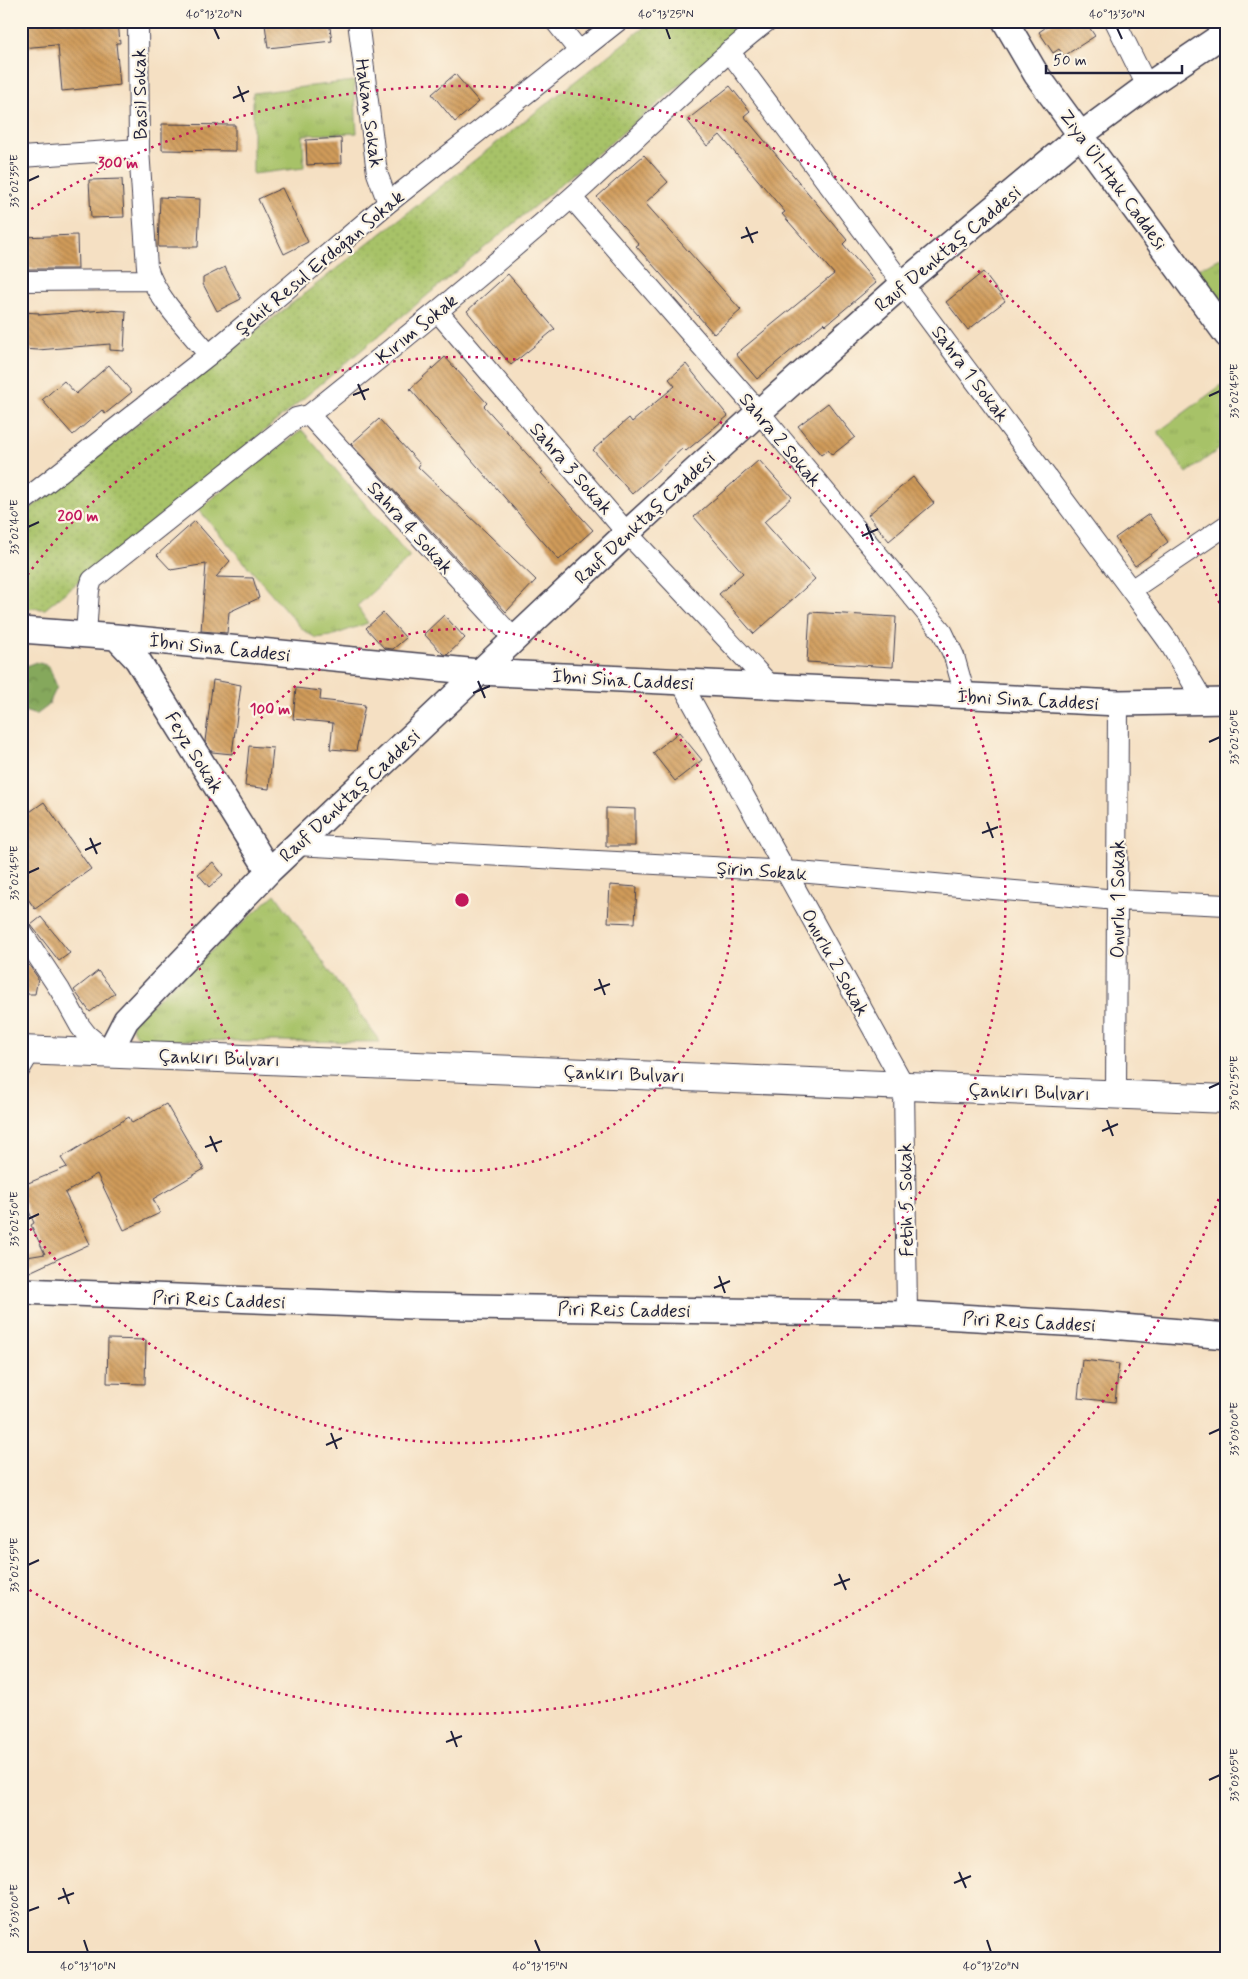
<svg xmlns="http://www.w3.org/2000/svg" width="1248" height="1979" viewBox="0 0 1248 1979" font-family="Mynerve,sans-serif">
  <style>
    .grass { fill: url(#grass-tufts); stroke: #647252 }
    .forest { fill: url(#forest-crowns); stroke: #54654c }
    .park { fill: url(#park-dots); stroke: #647252 }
    .building { fill: url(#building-back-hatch) }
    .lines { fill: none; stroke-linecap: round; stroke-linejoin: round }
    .service-casing { stroke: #423e4f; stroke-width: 12 }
    .minor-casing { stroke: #423e4f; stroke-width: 22 }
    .tertiary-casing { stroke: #423e4f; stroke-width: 28 }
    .secondary-casing { stroke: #423e4f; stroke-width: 30 }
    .service { stroke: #fff; stroke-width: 10 }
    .minor { stroke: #fff; stroke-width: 20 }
    .tertiary { stroke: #fff; stroke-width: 25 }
    .secondary { stroke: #fff; stroke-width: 28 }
    .ticks { fill: none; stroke: #22223b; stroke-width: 2 }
    .ring { fill: none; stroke: #c2185b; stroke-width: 2.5; stroke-dasharray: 2.5 5 }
    .labels { text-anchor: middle; stroke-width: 4.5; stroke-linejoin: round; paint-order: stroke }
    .street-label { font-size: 19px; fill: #22223b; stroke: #fcf5e5 }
    .centre { fill: #c2185b; stroke: #fcf5e5; stroke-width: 2.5 }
    .ring-label { font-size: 15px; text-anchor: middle; font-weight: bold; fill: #c2185b; stroke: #fcf5e5; stroke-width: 4.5; stroke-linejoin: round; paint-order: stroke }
    .neatline { fill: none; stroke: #22223b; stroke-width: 2 }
    .ticks-label { font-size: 12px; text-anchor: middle; fill: #22223b }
  </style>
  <defs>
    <pattern id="grass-tufts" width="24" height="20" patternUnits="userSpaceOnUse" patternTransform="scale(1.25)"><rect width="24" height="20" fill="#a7c268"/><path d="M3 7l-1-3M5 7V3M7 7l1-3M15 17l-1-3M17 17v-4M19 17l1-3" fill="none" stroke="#8fa65b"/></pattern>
    <pattern id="forest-crowns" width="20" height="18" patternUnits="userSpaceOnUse" patternTransform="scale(1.25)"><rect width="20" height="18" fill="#85a85c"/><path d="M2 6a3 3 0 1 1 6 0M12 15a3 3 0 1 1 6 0" fill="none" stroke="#6c884d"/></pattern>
    <pattern id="park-dots" width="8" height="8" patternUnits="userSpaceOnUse" patternTransform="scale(1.25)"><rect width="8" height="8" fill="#a7c268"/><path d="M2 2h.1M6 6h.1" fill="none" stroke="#8fa65b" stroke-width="1.8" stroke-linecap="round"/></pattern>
    <pattern id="building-back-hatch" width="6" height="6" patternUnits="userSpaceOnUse" patternTransform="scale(1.25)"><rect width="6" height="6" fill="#d09b5a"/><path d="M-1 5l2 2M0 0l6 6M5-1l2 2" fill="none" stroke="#a87e4c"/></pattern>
  </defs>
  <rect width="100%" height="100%" fill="#fcf5e5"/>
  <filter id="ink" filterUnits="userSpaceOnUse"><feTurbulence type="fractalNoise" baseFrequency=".02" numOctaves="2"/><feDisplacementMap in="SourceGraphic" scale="10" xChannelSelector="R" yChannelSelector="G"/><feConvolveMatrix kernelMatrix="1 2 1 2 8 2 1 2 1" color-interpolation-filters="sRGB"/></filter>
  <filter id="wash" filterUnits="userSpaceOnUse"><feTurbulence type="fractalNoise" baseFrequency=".0096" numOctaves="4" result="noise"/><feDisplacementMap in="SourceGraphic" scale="20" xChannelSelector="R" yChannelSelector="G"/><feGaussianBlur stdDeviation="1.12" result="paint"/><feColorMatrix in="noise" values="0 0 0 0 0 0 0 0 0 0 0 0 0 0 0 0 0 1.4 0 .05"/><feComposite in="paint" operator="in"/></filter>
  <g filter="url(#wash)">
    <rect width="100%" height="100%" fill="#f5e0c3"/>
    <!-- grass -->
    <path class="grass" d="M354 81 357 133 303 135 304 168 253 174V93Z
      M1227 255V311L1196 270Z
      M1227 381V443L1187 473 1158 432Z
      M302 430 410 557 357 606 368 623 331 636 316 638 303 630 198 509Z
      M275 894 380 1042 154 1040C141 1039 132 1037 132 1022Z"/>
    <!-- forest -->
    <path class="forest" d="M36 662 49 666 57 687 48 706 36 715 21 710V692L24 689 21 680 23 667Z"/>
    <!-- park -->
    <path class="park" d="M652 21H757L269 427 45 609 21 608V516Z"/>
    <g id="blocks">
      <!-- building -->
      <path class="building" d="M21 21H118L120 43H116L120 85 62 91 58 46 56 45 21 48Z
        M286 21H329L332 41 268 48 265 24Z
        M1055 21H1085L1095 36 1064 56 1059 49 1053 53 1039 32Z
        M455 74 479 102 455 122 432 94Z
        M730 86 750 111 744 116 847 240 843 244 876 283 826 325 824 323 757 379 736 354 834 274 782 214 785 212 720 135 707 146 687 120Z
        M162 124 235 125V151L162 150Z
        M341 138 342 163 307 165 306 140Z
        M644 155 668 182 645 203 741 310 714 334 636 246 639 244 597 197Z
        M122 179 124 217 91 218 89 180Z
        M282 188 308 242 284 254 258 199Z
        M160 197 200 199 198 247H158Z
        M77 235 78 269H21V237Z
        M225 267 241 299 217 311 203 284V278Z
        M983 272 1005 301 968 330 946 302Z
        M508 274 555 329 511 365 467 311Z
        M104 310 126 311 124 351 110 350V344L38 350 21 349V312L39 313V315Z
        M445 357 487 403 484 406 543 472 541 473 593 530 559 560 410 389Z
        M686 364 728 416 686 451 683 448 632 494 593 450 629 418 632 422 675 386 669 379Z
        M109 365 132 392 105 414 102 410 73 435 42 400 64 381 76 394Z
        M828 403 855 437 832 455 828 450 821 455 798 426Z
        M379 419 420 464 418 467 536 580 506 612 351 444Z
        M759 460 792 497 764 522 815 579 754 634 719 594 743 573 694 517Z
        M913 477 934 503 889 541 868 515Z
        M1149 514 1168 542 1135 566 1115 538Z
        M195 521 230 561 216 577 253 578 259 598 229 612 227 633 201 631 206 564 171 570 157 555Z
        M810 612 896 617 893 667 807 662Z
        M383 613 406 638 393 649 384 648 366 628Z
        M444 615 465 638 447 655 443 654 424 634Z
        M213 680 241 685 232 754 212 752 205 741Z
        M296 688 321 691 320 700 365 705 356 751 330 749 333 723 293 719Z
        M679 732 702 760 675 781 653 753Z
        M249 746 273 748 269 789 245 786Z
        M44 802 91 869 35 909 21 889V818Z
        M606 808 635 809V846H606Z
        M213 862 223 875 209 887 198 874Z
        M610 885 637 887 635 923 608 922Z
        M41 917 70 953 59 961 31 925Z
        M23 965H29L38 978 35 994H21Z
        M98 971 115 993 90 1012 74 990Z
        M166 1104 204 1169 153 1199 160 1213 124 1230 97 1174 65 1193 90 1244 21 1276V1258L45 1254 31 1225 34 1223 21 1193V1186L67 1167 61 1158 129 1117 132 1123Z
        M108 1339 146 1340 145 1384 107 1383Z
        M1082 1360 1119 1364 1115 1402 1078 1398Z"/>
    </g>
  </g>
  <g filter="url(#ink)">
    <use href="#blocks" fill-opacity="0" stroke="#423e4f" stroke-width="1"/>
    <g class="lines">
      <!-- service casing -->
      <g class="service-casing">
        <path id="service" d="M21 1077 36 1052"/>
      </g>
      <!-- minor casing -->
      <g class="minor-casing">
        <path id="minor" d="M138 21 139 149 147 267C155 297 189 330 209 355
          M358 21 377 173 388 203
          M555 21 579 51
          M1115 21 1147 86
          M729 51 1131 590 1168 641 1204 702
          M21 157 139 149
          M572 198 759 412 943 633 954 656 965 695
          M21 281 150 280
          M438 312 627 533 771 686
          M309 415 514 639
          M21 503 209 355 388 203 618 21
          M1131 590 1227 525
          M86 635 89 590 92 580 296 418 309 415C398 344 486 273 571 198 637 140 698 75 767 21
          M681 682 904 1085 907 1314
          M296 845 787 871 1117 900 1227 905
          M21 931 60 990 80 1026 87 1035 109 1053
          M1116 1094 1118 703"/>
      </g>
      <!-- tertiary casing -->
      <g class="tertiary-casing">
        <path id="tertiary" d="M1005 21 1036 74 1227 335
          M21 630 116 637 479 672 1118 703 1227 701
          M116 637 137 659 269 871
          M109 1053 126 1020 269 871 627 533 759 412 904 283 1082 134 1147 86 1227 32
          M21 1291 414 1306 907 1314 1099 1325 1227 1336"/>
      </g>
      <!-- secondary casing -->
      <g class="secondary-casing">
        <path id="secondary" d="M21 1050 1227 1099"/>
      </g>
      <!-- service -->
      <use href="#service" class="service"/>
      <!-- minor -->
      <use href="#minor" class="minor"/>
      <!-- tertiary -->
      <use href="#tertiary" class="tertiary"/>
      <!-- secondary -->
      <use href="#secondary" class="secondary"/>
    </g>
  </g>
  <!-- ticks -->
  <path class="ticks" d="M214 28 219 39M666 28 670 39M1117 28 1122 39M238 86 244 102M233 98 249 91M28 181 39 176M746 227 753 243M741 238 758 232M358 384 365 400M353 395 369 389M1209 396 1220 391M866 524 873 541M28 527 39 522M862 536 878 529M478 681 485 698M473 693 490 686M1209 742 1220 737M987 822 993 838M982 833 998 827M90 838 97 854M85 850 101 843M28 873 39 868M599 979 605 995M594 990 610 984M1209 1088 1220 1083M1107 1120 1113 1136M1102 1131 1118 1124M210 1136 217 1152M205 1147 222 1141M28 1219 39 1214M719 1276 725 1293M714 1288 730 1281M331 1433 337 1449M1209 1434 1220 1429M326 1445 342 1438M28 1565 39 1560M839 1574 846 1590M834 1585 850 1579M451 1731 457 1747M446 1742 462 1736M1209 1780 1220 1775M959 1872 966 1888M954 1883 971 1876M63 1888 69 1904M58 1899 74 1893M28 1911 39 1907M84 1940 88 1952M535 1940 540 1952M987 1940 991 1952"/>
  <!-- distance rings -->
  <g class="ring">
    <circle cx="462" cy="900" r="271"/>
    <path d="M23 581A543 543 0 1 1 23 1219"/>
    <path d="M1224 1185A814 814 0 0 1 25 1587M25 213A814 814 0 0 1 1224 615"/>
  </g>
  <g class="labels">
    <!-- street labels -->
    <g class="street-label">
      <text transform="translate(139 94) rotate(-91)" y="7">Basil Sokak</text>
      <text transform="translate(370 113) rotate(82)" y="7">Hakan Sokak</text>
      <text transform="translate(1114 179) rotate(54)" y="7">Ziya Ül-Hak Caddesi</text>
      <text transform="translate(947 248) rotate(-40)" y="7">Rauf Denktaş Caddesi</text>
      <text transform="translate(319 262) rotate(-40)" y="7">Şehit Resul Erdoğan Sokak</text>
      <text transform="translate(416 328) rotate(-39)" y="7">Kırım Sokak</text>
      <text transform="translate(971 373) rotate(53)" y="7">Sahra 1 Sokak</text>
      <text transform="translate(781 439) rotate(50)" y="7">Sahra 2 Sokak</text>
      <text transform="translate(572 468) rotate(49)" y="7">Sahra 3 Sokak</text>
      <text transform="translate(644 517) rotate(-43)" y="7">Rauf Denktaş Caddesi</text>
      <text transform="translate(411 527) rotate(48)" y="7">Sahra 4 Sokak</text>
      <text transform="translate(220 647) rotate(6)" y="7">İbni Sina Caddesi</text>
      <text transform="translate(623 679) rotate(3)" y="7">İbni Sina Caddesi</text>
      <text transform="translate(1028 699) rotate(3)" y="7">İbni Sina Caddesi</text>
      <text transform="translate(195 752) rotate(58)" y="7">Feyz Sokak</text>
      <text transform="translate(349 795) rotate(-43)" y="7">Rauf Denktaş Caddesi</text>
      <text transform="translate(762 870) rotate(4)" y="7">Şirin Sokak</text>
      <text transform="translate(1117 899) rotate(-90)" y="7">Onurlu 1 Sokak</text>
      <text transform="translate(836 962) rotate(61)" y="7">Onurlu 2 Sokak</text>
      <text transform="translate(219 1057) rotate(2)" y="7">Çankırı Bulvarı</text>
      <text transform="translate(624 1073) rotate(2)" y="7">Çankırı Bulvarı</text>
      <text transform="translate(1029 1091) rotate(2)" y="7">Çankırı Bulvarı</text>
      <text transform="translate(905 1200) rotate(-91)" y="7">Fetih 5. Sokak</text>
      <text transform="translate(219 1299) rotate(2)" y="7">Piri Reis Caddesi</text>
      <text transform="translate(624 1309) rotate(1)" y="7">Piri Reis Caddesi</text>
      <text transform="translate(1029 1321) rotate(3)" y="7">Piri Reis Caddesi</text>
    </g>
  </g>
  <circle cx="462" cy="900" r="8" class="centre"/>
  <g class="ring-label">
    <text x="118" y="168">300 m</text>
    <text x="78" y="521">200 m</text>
    <text x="270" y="714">100 m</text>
  </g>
  <!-- margin -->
  <rect width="1248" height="1979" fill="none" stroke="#fcf5e5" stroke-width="55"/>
  <!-- scale -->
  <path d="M1046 65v8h136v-8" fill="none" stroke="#22223b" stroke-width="2.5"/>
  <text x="1053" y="65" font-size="15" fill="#22223b" stroke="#fcf5e5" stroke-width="4" paint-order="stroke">50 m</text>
  <rect x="28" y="28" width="1192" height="1924" class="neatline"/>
  <g class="ticks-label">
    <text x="214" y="18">40°13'20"N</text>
    <text x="666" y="18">40°13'25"N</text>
    <text x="1117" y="18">40°13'30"N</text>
    <text transform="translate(14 181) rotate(-90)" y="4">33°02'35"E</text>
    <text transform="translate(1234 391) rotate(-90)" y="4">33°02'45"E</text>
    <text transform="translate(14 527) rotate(-90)" y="4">33°02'40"E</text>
    <text transform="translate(1234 737) rotate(-90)" y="4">33°02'50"E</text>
    <text transform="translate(14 873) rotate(-90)" y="4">33°02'45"E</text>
    <text transform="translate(1234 1083) rotate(-90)" y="4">33°02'55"E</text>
    <text transform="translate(14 1219) rotate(-90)" y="4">33°02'50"E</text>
    <text transform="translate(1234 1429) rotate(-90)" y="4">33°03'00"E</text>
    <text transform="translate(14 1565) rotate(-90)" y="4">33°02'55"E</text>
    <text transform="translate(1234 1775) rotate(-90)" y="4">33°03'05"E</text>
    <text transform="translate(14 1911) rotate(-90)" y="4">33°03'00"E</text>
    <text x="88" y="1970">40°13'10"N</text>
    <text x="540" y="1970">40°13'15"N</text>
    <text x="991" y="1970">40°13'20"N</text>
  </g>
</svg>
